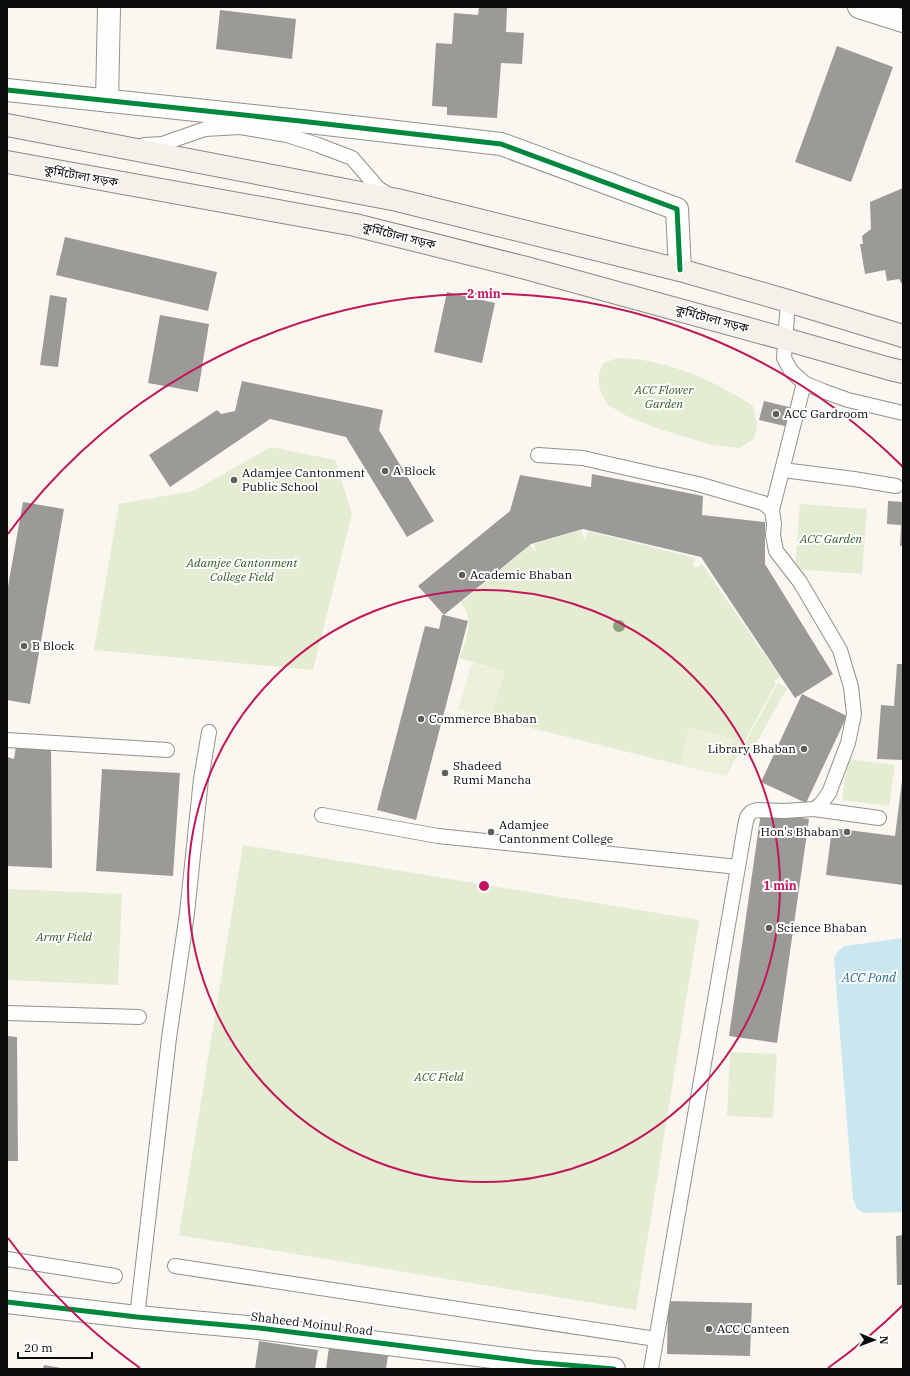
<svg xmlns="http://www.w3.org/2000/svg" width="910" height="1376" viewBox="0 0 910 1376" font-family="'IBM Plex Serif','Noto Sans Bengali',serif">
  <style>
    .green { fill: #e4ecd2 }
    .pitch { fill: #edf0db }
    .water { fill: #cae6ef }
    .building { fill: #9c9a96 }
    .lines { fill: none; stroke-linecap: round; stroke-linejoin: round }
    .service-casing { stroke: #92918e; stroke-width: 16 }
    .minor-casing { stroke: #92918e; stroke-width: 24 }
    .secondary-casing { stroke: #898885; stroke-width: 24 }
    .service { stroke: #fefefd; stroke-width: 14 }
    .minor { stroke: #fefefd; stroke-width: 22 }
    .secondary { stroke: #f3f1e9; stroke-width: 22 }
    .cycleway-casing { stroke: #fff; stroke-width: 8 }
    .cycleway { stroke: #00873e; stroke-width: 5 }
    .tree { fill: #8da17f }
    .ring { fill: none; stroke: #c2185b; stroke-width: 2 }
    .poi-dot { fill: #5e5e5b; stroke: #fff; stroke-width: 1.5 }
    .labels { text-anchor: middle; stroke-width: 4; stroke-linejoin: round; paint-order: stroke }
    .street-label { font-size: 12px; fill: #0b0b0b; stroke: #fff }
    .park-label { font-size: 12px; font-style: italic; fill: #345b23; stroke: #fff }
    .poi-label { font-size: 12px; fill: #0b0b0b; stroke: #fff; text-anchor: start }
    .water-label { font-size: 13px; font-style: italic; fill: #23688f; stroke: #fff }
    .centre { fill: #c2185b; stroke: #fff; stroke-width: 2 }
    .ring-label { font-size: 12px; text-anchor: middle; font-weight: bold; fill: #c2185b; stroke: #fff; stroke-width: 4; stroke-linejoin: round; paint-order: stroke }
  </style>
  <rect width="100%" height="100%" fill="#f9f7f0"/>
  <!-- green -->
  <path class="green" d="M618 358C666 359 714 380 753 406L757 426 754 439 740 448 712 445 656 428 627 416 608 405 602 395 599 385V374L603 363Z
    M271 447 335 460 352 514 313 670 94 650 119 504 193 491Z
    M800 504 867 509 862 574 795 569Z
    M581 530 583 537 586 540 588 531 695 558 693 566 697 568 702 564 780 677 774 681 776 683 726 776 735 739 689 728 680 765 491 718 504 672 460 658C465 639 476 620 461 603L530 545 536 552 534 544Z
    M778 683 787 688 751 752 743 747Z
    M848 759 895 765 889 806 842 800Z
    M243 845 699 920 636 1310 179 1235Z
    M7 889 122 894 118 985 7 980Z
    M730 1052 777 1054 773 1118 727 1116Z"/>
  <!-- pitch -->
  <path class="pitch" d="M472 663 504 672 491 718 458 709Z
    M689 728 735 739 726 776 680 765Z"/>
  <!-- water -->
  <path class="water" d="M903 938V1212L864 1213 857 1209 853 1198 834 958 839 950 845 946Z"/>
  <!-- building -->
  <path class="building" d="M479 7 507 8 506 32 524 33 522 64 501 63 497 118 447 115V107L432 106 436 43 452 44 454 13 478 15Z
    M220 10 296 19 292 59 216 49Z
    M837 46 893 67 851 182 795 162Z
    M903 188V286L899 279 887 281 885 270 865 274 860 244H863L862 236 871 229 870 202Z
    M65 237 217 272 208 311 56 275Z
    M447 292 495 303 482 363 434 352Z
    M50 295 67 298 58 367 40 365Z
    M160 315 209 324 198 392 148 383Z
    M242 381 383 410 379 430 434 521 407 537 346 437 270 419 170 487 149 455 217 410 221 414 235 411Z
    M764 401 793 408 789 427 759 420Z
    M592 474 703 496 702 515 765 522V564L833 674 795 698 701 557 583 529 531 544 444 615 468 621 416 820 377 810 425 626 439 629 442 615H444L418 586 510 511 520 475 591 487Z
    M888 501 903 502V546H900L901 525 887 524Z
    M23 502 64 509 30 704 7 700V592Z
    M897 664H903V760L877 759 881 705 894 706Z
    M802 694 847 716 806 803 761 782Z
    M17 740 51 743 52 868 7 866V757L14 759Z
    M102 769 180 773 173 876 96 871Z
    M902 781 903 885 826 875 832 828 895 836Z
    M761 812 809 819 777 1043 729 1036Z
    M7 1036 17 1037 18 1161H7Z
    M903 1235V1285H897L896 1236Z
    M668 1301 752 1303 750 1356 667 1354Z
    M259 1341 318 1350 315 1369H255Z
    M329 1347 388 1356 386 1369H326Z
    M44 1365 61 1368V1369H43Z"/>
  <g class="lines">
    <!-- service casing -->
    <g class="service-casing">
      <path id="service" d="M144 145 162 144 205 129 240 127 287 135 318 145 352 158 378 188 390 196
        M788 301 784 358 791 371 804 383 823 391 848 400 903 413
        M538 455 583 458 613 465 698 484 763 503 772 510 774 524 773 535 776 551 800 582 840 650 851 687 854 714 848 743 829 793 820 805 814 809 784 811 757 810 751 812 747 817 745 826 738 867
        M783 470 854 479 896 486
        M772 510 804 383
        M7 740 167 750
        M814 809 879 818
        M322 815 438 836 738 867 651 1369
        M7 1013 139 1017
        M7 1259 115 1276
        M175 1266 656 1339
        M137 1317 169 1038 187 913 201 779 209 732"/>
    </g>
    <!-- minor casing -->
    <g class="minor-casing">
      <path id="minor" d="M859 7 903 21
        M7 90 300 121 501 144 677 209 680 270
        M107 101 109 7
        M7 1302 137 1317 259 1328 532 1362 614 1369"/>
    </g>
    <!-- secondary casing -->
    <g class="secondary-casing">
      <path id="secondary" d="M7 125 397 200 680 270 788 301 903 336
        M7 162 355 225 526 268 785 339 890 369 903 372"/>
    </g>
    <!-- service -->
    <use href="#service" class="service"/>
    <!-- minor -->
    <use href="#minor" class="minor"/>
    <!-- secondary -->
    <use href="#secondary" class="secondary"/>
    <!-- cycleway casing -->
    <g class="cycleway-casing">
      <path id="cycleway" d="M7 90 300 121 501 144 677 209 680 270
        M7 1302 137 1317 259 1328 532 1362 614 1369"/>
    </g>
    <!-- cycleway -->
    <use href="#cycleway" class="cycleway"/>
  </g>
  <!-- trees -->
  <circle class="tree" cx="619" cy="626" r="6"/>
  <!-- distance rings -->
  <g class="ring">
    <circle cx="484" cy="886" r="296"/>
    <path d="M903 1305A592 592 0 0 1 828 1368M140 1368A592 592 0 0 1 8 1238M8 534A592 592 0 0 1 903 467"/>
  </g>
  <!-- markers -->
  <g class="poi-dot">
    <circle cx="776" cy="414" r="4"/>
    <circle cx="385" cy="471" r="4"/>
    <circle cx="234" cy="480" r="4"/>
    <circle cx="462" cy="575" r="4"/>
    <circle cx="24" cy="646" r="4"/>
    <circle cx="421" cy="719" r="4"/>
    <circle cx="804" cy="749" r="4"/>
    <circle cx="445" cy="773" r="4"/>
    <circle cx="491" cy="832" r="4"/>
    <circle cx="847" cy="832" r="4"/>
    <circle cx="769" cy="928" r="4"/>
    <circle cx="709" cy="1329" r="4"/>
  </g>
  <g class="labels">
    <!-- street labels -->
    <g class="street-label">
      <text transform="translate(81 176) rotate(10)" y="4">কুর্মিটোলা সড়ক</text>
      <text transform="translate(399 236) rotate(14)" y="4">কুর্মিটোলা সড়ক</text>
      <text transform="translate(712 319) rotate(15)" y="4">কুর্মিটোলা সড়ক</text>
      <text transform="translate(312 1324) rotate(7)" y="4">Shaheed Moinul Road</text>
    </g>
    <!-- park labels -->
    <g class="park-label">
      <text x="664" y="394">ACC Flower<tspan x="664" dy="14">Garden</tspan></text>
      <text x="831" y="543">ACC Garden</text>
      <text x="242" y="567">Adamjee Cantonment<tspan x="242" dy="14">College Field</tspan></text>
      <text x="64" y="941">Army Field</text>
      <text x="439" y="1081">ACC Field</text>
    </g>
    <!-- poi labels -->
    <g class="poi-label">
      <text x="784" y="418">ACC Gardroom</text>
      <text x="393" y="475">A Block</text>
      <text x="242" y="477">Adamjee Cantonment<tspan x="242" dy="14">Public School</tspan></text>
      <text x="470" y="579">Academic Bhaban</text>
      <text x="32" y="650">B Block</text>
      <text x="429" y="723">Commerce Bhaban</text>
      <text x="796" y="753" text-anchor="end">Library Bhaban</text>
      <text x="453" y="770">Shadeed<tspan x="453" dy="14">Rumi Mancha</tspan></text>
      <text x="499" y="829">Adamjee<tspan x="499" dy="14">Cantonment College</tspan></text>
      <text x="839" y="836" text-anchor="end">Hon's Bhaban</text>
      <text x="777" y="932">Science Bhaban</text>
      <text x="717" y="1333">ACC Canteen</text>
    </g>
    <!-- water labels -->
    <g class="water-label">
      <text x="869" y="982">ACC Pond</text>
    </g>
  </g>
  <circle cx="484" cy="886" r="6" class="centre"/>
  <g class="ring-label">
    <text x="484" y="298">2 min</text>
    <text x="780" y="890">1 min</text>
  </g>
  <!-- border -->
  <rect width="910" height="1376" fill="none" stroke="#0b0b0b" stroke-width="16"/>
  <!-- north arrow -->
  <g transform="translate(874 1340) rotate(91)" stroke="#ffffff" stroke-width="3" paint-order="stroke">
  <path d="M0-3L7 15L0 10L-7 15Z" fill="#0b0b0b"/>
  <text y="-6" font-size="11" font-weight="bold" text-anchor="middle" fill="#0b0b0b">N</text>
  </g>
  <!-- scale -->
  <path d="M18 1352v6h74v-6" fill="none" stroke="#0b0b0b" stroke-width="2"/>
  <text x="24" y="1352" font-size="12" fill="#0b0b0b" stroke="#ffffff" stroke-width="3" paint-order="stroke">20 m</text>
</svg>
